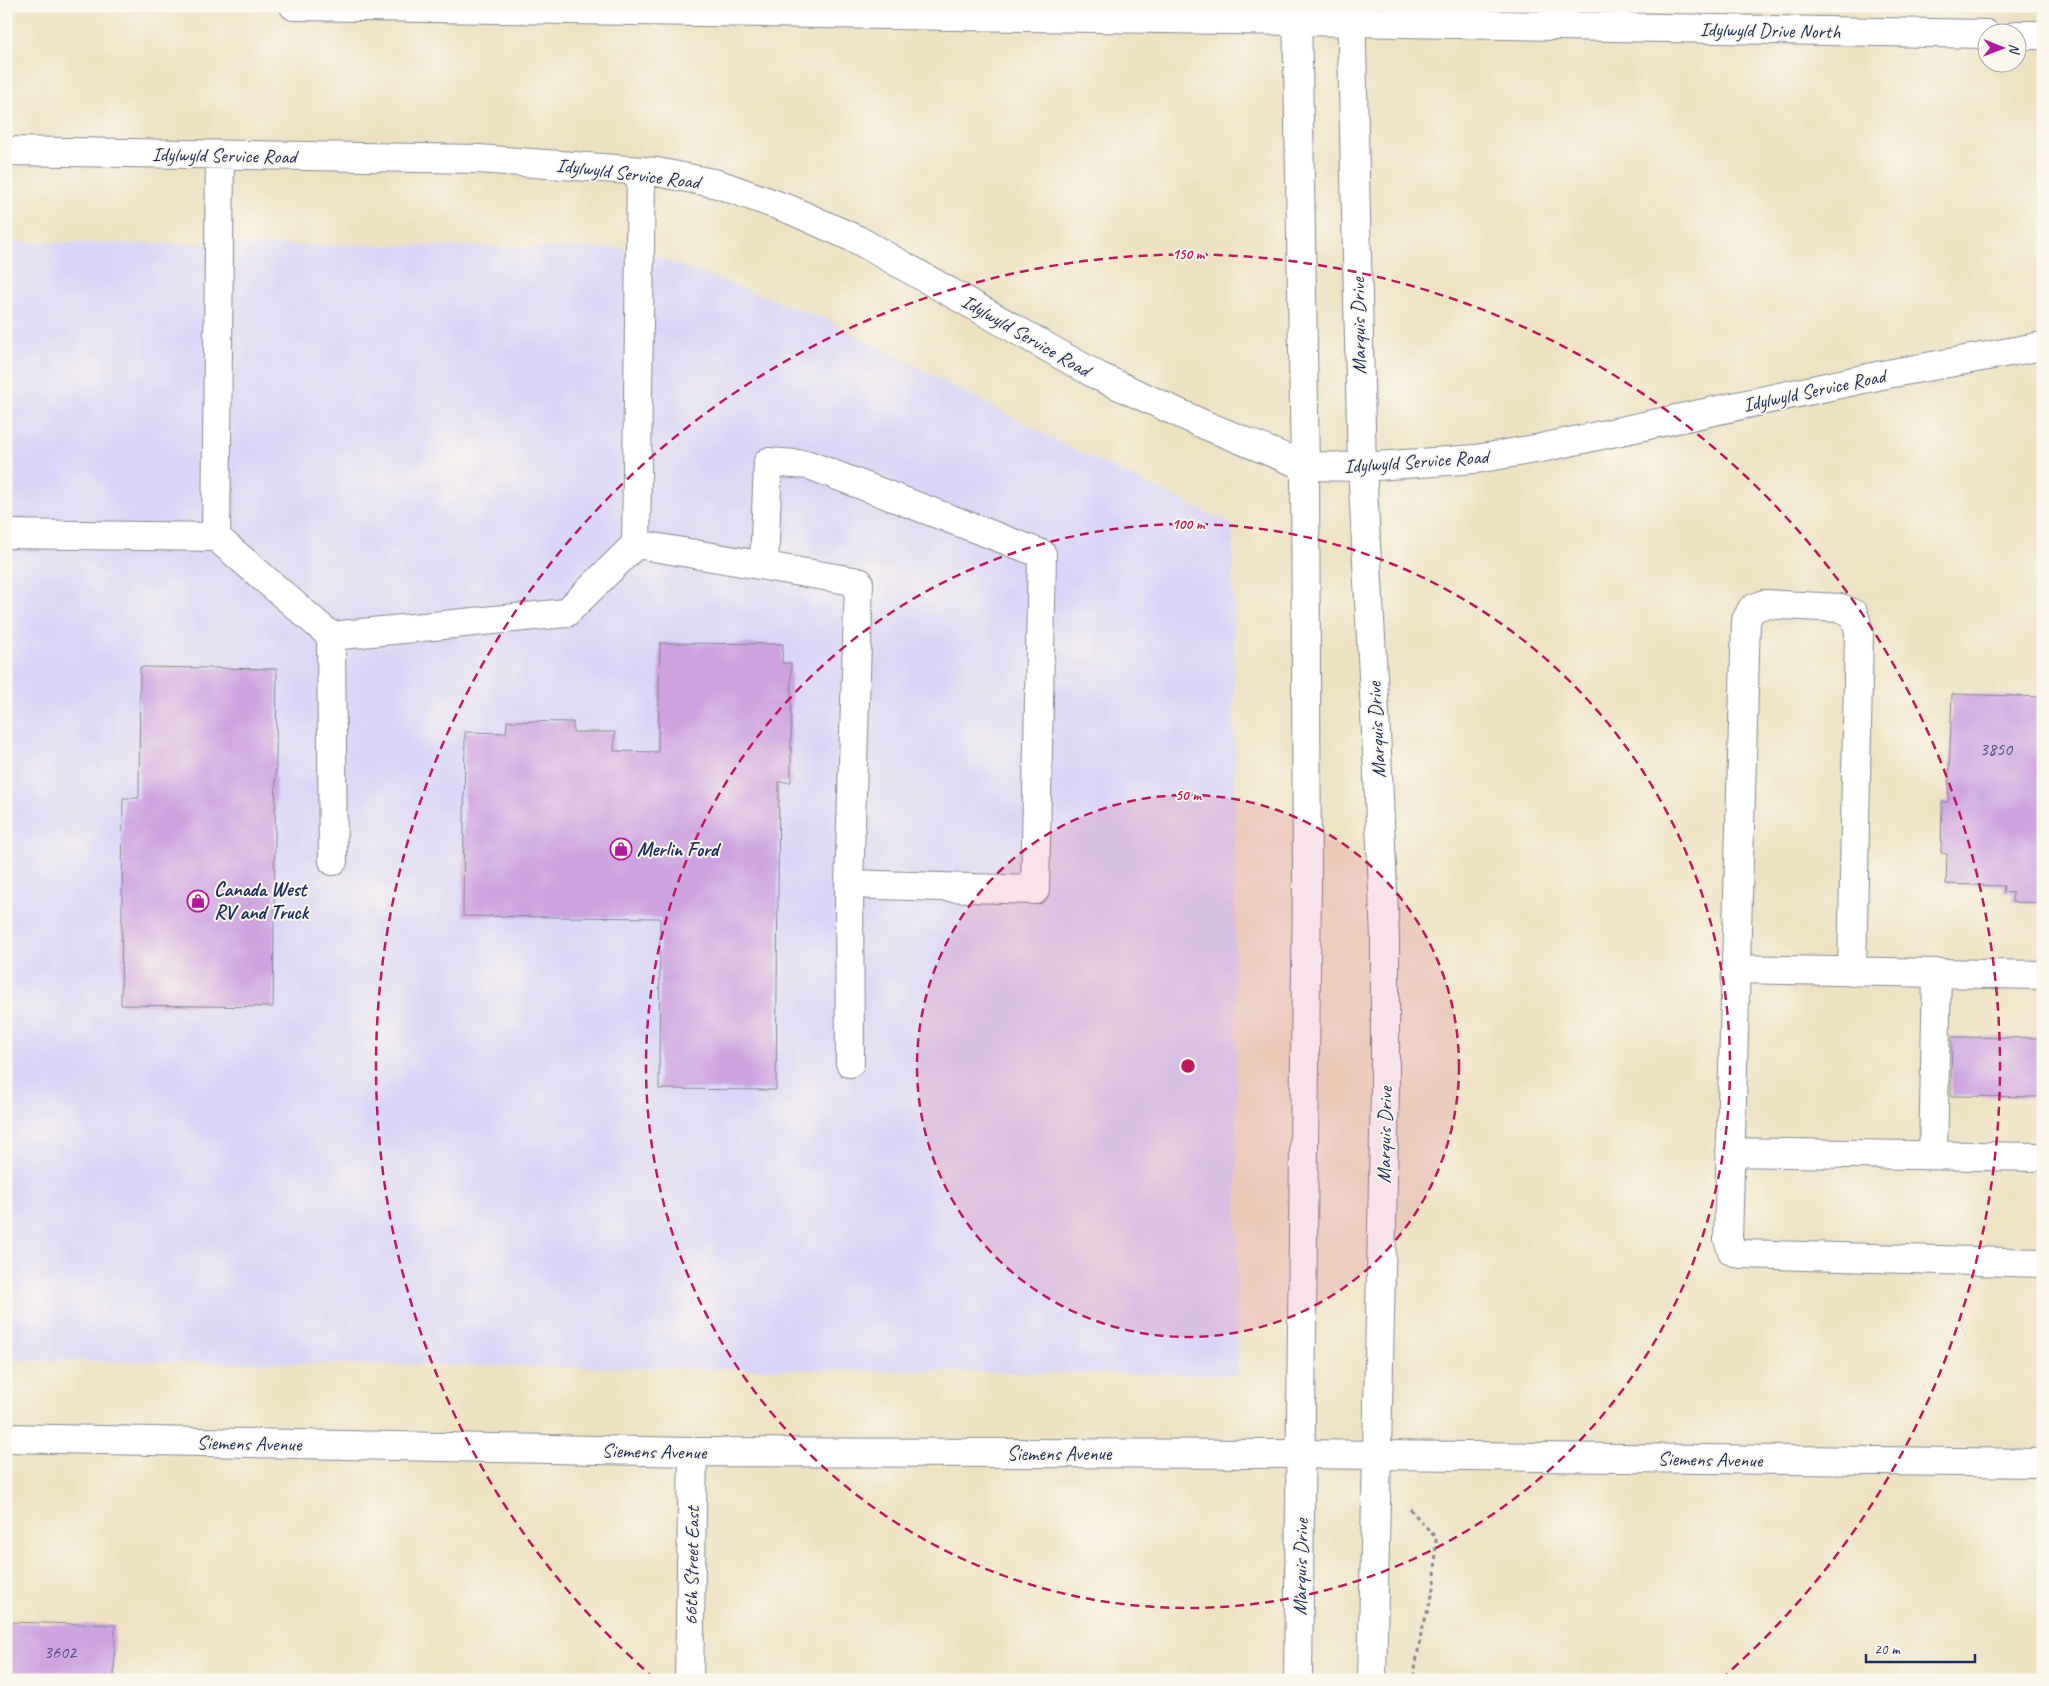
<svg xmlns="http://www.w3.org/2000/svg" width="2049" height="1686" viewBox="0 0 2049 1686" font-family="Caveat,sans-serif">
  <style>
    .built { fill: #dad6f7 }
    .building { fill: #cea4e0 }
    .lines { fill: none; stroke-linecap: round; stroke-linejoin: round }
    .minor-casing { stroke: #848890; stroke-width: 30 }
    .major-casing { stroke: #848890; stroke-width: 30 }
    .highway-casing { stroke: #848890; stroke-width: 30 }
    .path { stroke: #848890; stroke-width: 3; stroke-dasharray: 4 4; stroke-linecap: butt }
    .minor { stroke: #fff; stroke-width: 28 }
    .major { stroke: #fff; stroke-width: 28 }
    .highway { stroke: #fff; stroke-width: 28 }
    .ring { fill: none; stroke: #c2185b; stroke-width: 2.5; stroke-dasharray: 9 6 }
    .labels { text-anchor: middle; stroke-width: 4; stroke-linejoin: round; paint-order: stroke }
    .number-label { font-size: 18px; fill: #484c7e }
    .street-label { font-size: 20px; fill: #1b2f5e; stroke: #fbf7ec }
    .poi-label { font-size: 20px; font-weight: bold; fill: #1b2f5e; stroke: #fbf7ec; text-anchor: start }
    .centre { fill: #c2185b; stroke: #fbf7ec; stroke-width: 2.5 }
    .ring-label { font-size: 15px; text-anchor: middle; font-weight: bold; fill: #c2185b; stroke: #fbf7ec; stroke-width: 4; stroke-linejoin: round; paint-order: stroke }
  </style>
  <rect width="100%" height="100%" fill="#fbf7ec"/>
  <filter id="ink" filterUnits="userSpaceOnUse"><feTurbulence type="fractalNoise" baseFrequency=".02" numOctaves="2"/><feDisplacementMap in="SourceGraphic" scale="10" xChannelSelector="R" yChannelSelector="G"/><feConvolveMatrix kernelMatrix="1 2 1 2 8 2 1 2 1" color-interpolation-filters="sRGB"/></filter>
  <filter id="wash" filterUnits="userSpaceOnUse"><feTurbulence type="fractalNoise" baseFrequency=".0096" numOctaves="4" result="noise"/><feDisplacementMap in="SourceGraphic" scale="20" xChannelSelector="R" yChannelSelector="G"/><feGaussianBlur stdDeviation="1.12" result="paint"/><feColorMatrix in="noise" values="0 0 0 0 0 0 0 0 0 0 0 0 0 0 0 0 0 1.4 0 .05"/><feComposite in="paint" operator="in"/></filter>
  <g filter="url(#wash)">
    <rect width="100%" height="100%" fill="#eee2c3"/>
    <!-- built -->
    <path class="built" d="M6 242 632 248 825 319 1069 447 1233 525 1238 1375 6 1360Z"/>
    <g id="blocks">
      <!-- building -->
      <path class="building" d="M660 643 783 644 782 663H791V782H779L776 1090 659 1089 660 918 463 916 465 732 506 733 507 721 573 722V732H615L614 751 658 752Z
        M140 667 277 669 273 1007 121 1005 123 798H139Z
        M1952 694 2043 697V903L2012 902 2013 893 2003 892 2004 886 1946 884 1947 854 1941 853 1942 802H1948Z
        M1952 1037 2043 1038V1097L1951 1096Z
        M6 1622 115 1625 114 1680H6Z"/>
    </g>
  </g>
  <g filter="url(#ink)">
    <use href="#blocks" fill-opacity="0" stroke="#848890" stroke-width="1"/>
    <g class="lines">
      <!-- minor casing -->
      <g class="minor-casing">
        <path id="minor" d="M6 151 478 159 657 172 718 184 791 210 858 240 1098 376 1205 425 1305 466 1362 467 1476 459 1541 448 1882 375 2043 346
          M641 171 636 544 859 582 849 884 850 1063
          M6 534 216 537 220 155
          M216 537 331 636 566 613 636 544
          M764 566 768 462 809 465 1042 554 1035 890 849 884
          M331 636 333 861
          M1736 969 2043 975
          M1852 972 1859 631 1854 614 1841 608 1764 604 1752 609 1746 620 1728 1239 1732 1251 1740 1254 2043 1263
          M1730 1152 2043 1157
          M1933 1155 1937 973
          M6 1438 693 1452 1301 1454
          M1377 1455 2043 1463
          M689 1680 693 1452"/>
      </g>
      <!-- major casing -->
      <g class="major-casing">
        <path id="major" d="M1297 6 1305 466 1307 882 1298 1680
          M1351 6 1362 467 1377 752 1385 938V1089L1372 1680
          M1301 1454 1377 1455"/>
      </g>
      <!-- highway casing -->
      <g class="highway-casing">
        <path id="highway" d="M294 6 1297 21 1986 34
          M2016 35H2043"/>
      </g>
      <!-- path -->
      <path class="path" d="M1410 1509 1436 1538 1435 1585 1421 1634 1413 1680"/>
      <!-- minor -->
      <use href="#minor" class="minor"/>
      <!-- major -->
      <use href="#major" class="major"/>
      <!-- highway -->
      <use href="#highway" class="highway"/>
    </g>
  </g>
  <!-- distance rings -->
  <circle cx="1188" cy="1066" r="271" fill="#c2185b" fill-opacity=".12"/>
  <g class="ring">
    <circle cx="1188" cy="1066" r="271"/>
    <circle cx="1188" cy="1066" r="542"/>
    <path d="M655 1679A812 812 0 1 1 1721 1679"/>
  </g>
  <!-- icons -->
  <defs>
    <g id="shop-ring" transform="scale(1.125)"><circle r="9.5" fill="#fbf7ec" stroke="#b5179e" stroke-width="1.5"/><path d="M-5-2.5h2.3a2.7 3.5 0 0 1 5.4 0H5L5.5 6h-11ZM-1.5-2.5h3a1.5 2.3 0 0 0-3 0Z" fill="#b5179e"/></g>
  </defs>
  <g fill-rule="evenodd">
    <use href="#shop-ring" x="621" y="849"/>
    <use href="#shop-ring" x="198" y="901"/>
  </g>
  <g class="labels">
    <!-- number labels -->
    <g class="number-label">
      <text x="1996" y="755">3850</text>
      <text x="60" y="1658">3602</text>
    </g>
    <!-- street labels -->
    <g class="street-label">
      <text transform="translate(1770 30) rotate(1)" y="7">Idylwyld Drive North</text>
      <text transform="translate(224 155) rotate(1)" y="7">Idylwyld Service Road</text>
      <text transform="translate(628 173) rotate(7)" y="7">Idylwyld Service Road</text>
      <text transform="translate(1358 326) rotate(-91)" y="7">Marquis Drive</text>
      <text transform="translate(1026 335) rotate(30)" y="7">Idylwyld Service Road</text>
      <text transform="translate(1814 390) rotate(-12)" y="7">Idylwyld Service Road</text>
      <text transform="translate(1416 461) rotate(-4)" y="7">Idylwyld Service Road</text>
      <text transform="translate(1376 730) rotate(-93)" y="7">Marquis Drive</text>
      <text transform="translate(1384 1135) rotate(-89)" y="7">Marquis Drive</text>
      <text transform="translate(249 1443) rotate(1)" y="7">Siemens Avenue</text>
      <text transform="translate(654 1451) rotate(1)" y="7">Siemens Avenue</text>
      <text x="1059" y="1460">Siemens Avenue</text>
      <text transform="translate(1710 1459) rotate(1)" y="7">Siemens Avenue</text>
      <text transform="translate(691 1566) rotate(-89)" y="7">66th Street East</text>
      <text transform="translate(1300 1567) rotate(-89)" y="7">Marquis Drive</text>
    </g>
    <!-- poi labels -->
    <g class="poi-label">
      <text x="637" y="856">Merlin Ford</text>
      <text x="214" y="896">Canada West<tspan x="214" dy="23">RV and Truck</tspan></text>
    </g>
  </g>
  <circle cx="1188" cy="1066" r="8" class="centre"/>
  <g class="ring-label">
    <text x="1188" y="259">150 m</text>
    <text x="1188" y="529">100 m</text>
    <text x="1188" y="800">50 m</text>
  </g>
  <!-- margin -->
  <rect width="2049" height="1686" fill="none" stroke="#fbf7ec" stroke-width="25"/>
  <!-- north arrow -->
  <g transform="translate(2002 48) rotate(91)"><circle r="24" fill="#fbf7ec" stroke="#a1a7b3"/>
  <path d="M0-4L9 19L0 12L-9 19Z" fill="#b5179e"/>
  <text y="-8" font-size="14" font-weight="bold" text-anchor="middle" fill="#1b2f5e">N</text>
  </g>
  <!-- scale -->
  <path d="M1866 1654v8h109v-8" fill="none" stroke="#1b2f5e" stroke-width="2.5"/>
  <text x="1874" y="1654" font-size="15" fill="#1b2f5e" stroke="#fbf7ec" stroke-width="4" paint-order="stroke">20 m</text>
</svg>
